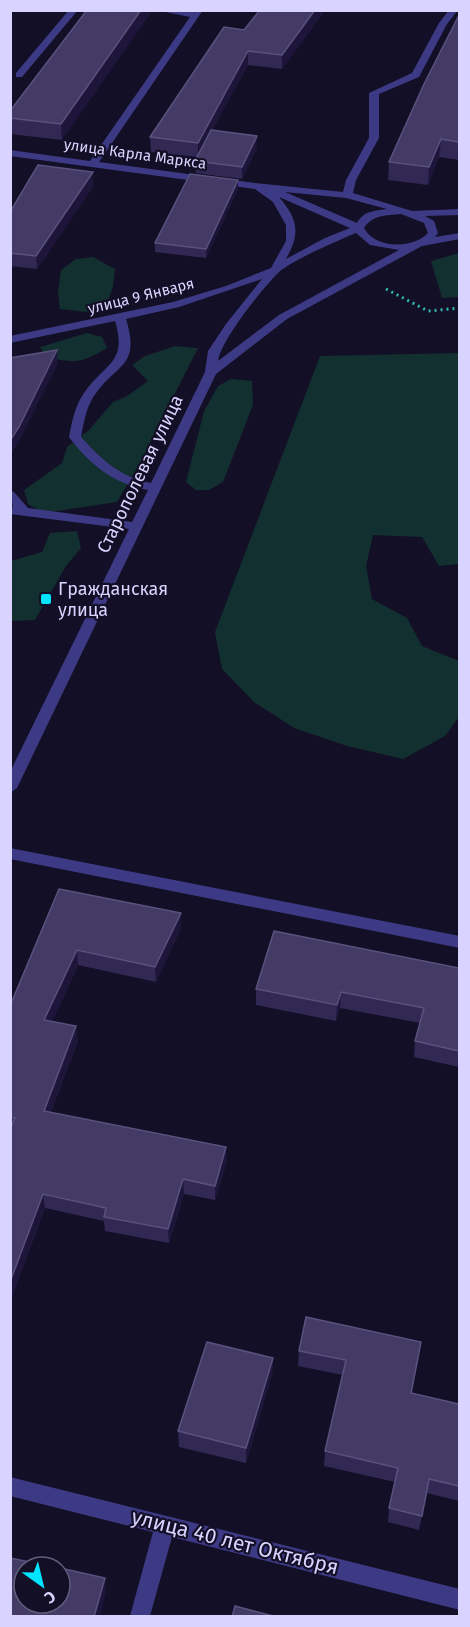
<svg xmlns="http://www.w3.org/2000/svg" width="470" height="1627" viewBox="0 0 470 1627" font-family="'Fira Sans',sans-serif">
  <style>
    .green { fill: #12302f }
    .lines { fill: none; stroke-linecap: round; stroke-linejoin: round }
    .path { stroke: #2fb8b0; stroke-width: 3; stroke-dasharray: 2 4; stroke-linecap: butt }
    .minor { fill: #3d3a85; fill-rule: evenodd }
    .wall { fill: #312854 }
    .shaded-wall { fill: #1d163a }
    .building { fill: #433a66; stroke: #5a527e; stroke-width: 1.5 }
    .poi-dot { fill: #00e5ff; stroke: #130f26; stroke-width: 2 }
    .labels { text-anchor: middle; stroke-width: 4.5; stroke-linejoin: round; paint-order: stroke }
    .far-street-label { font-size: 15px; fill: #d9d4ff; stroke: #130f26 }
    .street-label { font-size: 18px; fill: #d9d4ff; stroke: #130f26 }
    .poi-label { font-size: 18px; fill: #d9d4ff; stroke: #130f26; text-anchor: start }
    .near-street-label { font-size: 21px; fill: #d9d4ff; stroke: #130f26 }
  </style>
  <rect width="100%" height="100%" fill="#130f26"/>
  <!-- green -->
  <path class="green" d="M459 253V297L442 298 431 261Z
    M93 257 115 269 113 287 107 303 86 312 60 309 58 293 61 270 76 259Z
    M87 333 102 337 107 348C82 363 75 364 46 357L40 347Z
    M175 346 198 348 140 463 117 502 44 513 28 504 24 490 62 463 67 447 89 430 113 402 127 396 148 381 132 365 145 356Z
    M459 353V564L439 566 422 537 373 535 366 566 372 599 407 618 422 646 459 661V717L445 736 403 759 347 746 294 728 254 702 222 669 215 632 320 356Z
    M231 379 252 381 253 405 223 482 209 490H196L186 482 204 411 218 386Z
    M77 531 81 548 66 566 35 620 11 621V561L42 552 50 533Z"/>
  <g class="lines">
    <!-- path -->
    <path class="path" d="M386 289 428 311 460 308"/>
    <!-- minor -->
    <path class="minor" d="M69 10H78L22 77H16V73Z
      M156 10H203L99 162 255 183 343 192 346 180 369 138V93L412 73 439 23 449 10H458L447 24 419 77 379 94V138L356 180 353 193 412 211 460 209V215L425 216 434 221 438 233 435 237 460 233V239L422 246 287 319 216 374 17 788 10 793V772L129 529 10 514V506L13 507 10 491 14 492 28 508 132 522 148 490C114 484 89 464 69 437 72 421 75 406 84 393 104 363 128 364 115 321L10 343V336L173 302 226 286 271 268 286 241V225L273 202 255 189 10 156V150L90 161 190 17ZM285 192 346 198 387 209C373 211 364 211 357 223ZM279 197 350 228 325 238 286 259C300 234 299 220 279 197ZM401 214 424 223 428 233C413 249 375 249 364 228 373 214 386 216 401 214ZM356 233 370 245 399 250 279 315 218 361C221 340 262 289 278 273 292 260 337 241 356 233ZM262 279 226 324 208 351 205 372 151 483C121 478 101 459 81 437 84 422 86 408 94 396 116 363 141 368 126 319L179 307Z
      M10 848 460 936V948L10 859Z
      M10 1477 460 1589V1610L172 1537 150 1616H130L153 1532 10 1496Z"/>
  </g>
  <!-- wall -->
  <path class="wall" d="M87 10 62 140 10 134V111Z
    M325 10 282 69 248 65 212 130 257 148 242 179 196 173 195 161 197 157 151 152 150 137 244 30Z
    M459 15V160L439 157 428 185 388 180 389 162Z
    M94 185 37 269 10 266V212Z
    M238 189 206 258 155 252V243Z
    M59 889 181 913V928L156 982 78 965 52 1022 78 1041 51 1112 227 1161 215 1200 184 1194 169 1243 105 1231 104 1221 45 1208 10 1302V1006Z
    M459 968V1067L414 1057 415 1041 420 1023 340 1008 336 1021 256 1005V989Z
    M299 1351 419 1357 412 1393 459 1404V1501L427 1493 419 1530 388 1522 389 1508 395 1482 324 1466 325 1451 343 1375 298 1366Z
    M273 1358 272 1374 246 1463 179 1447 178 1431Z"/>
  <!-- shaded-wall -->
  <path class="shaded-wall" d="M141 10H153L62 140 61 124Z
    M315 10H325L282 69V55Z
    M248 51V65L198 157V143Z
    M257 136V148L242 179V167Z
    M441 139 439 157 428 185 429 167Z
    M93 172 94 185 37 269 36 256Z
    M238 180V189L206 258V249Z
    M57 350 58 363 20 440 10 456V441Z
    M181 913V928L156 982 155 967Z
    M77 950 78 965 46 1035 44 1020Z
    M341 992 340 1008 336 1021 337 1005Z
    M76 1026 78 1041 46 1126 44 1111Z
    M226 1147 227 1161 215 1200V1186Z
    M183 1179 184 1194 169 1243 168 1229Z
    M43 1194 45 1208 10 1302V1282Z
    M421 1342 419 1357 409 1408 411 1393Z
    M273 1358 272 1374 246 1463V1448Z
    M105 1578 106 1592 100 1617H94Z"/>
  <!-- building -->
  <path class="building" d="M87 10H141L61 124 10 118V111Z
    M260 10H315L282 55 248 51 198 143 150 137 224 27 244 30Z
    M459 15V142L441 139 429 167 389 162 424 84Z
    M211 130 257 136 242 167 195 161Z
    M38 165 93 172 36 256 10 253V212Z
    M190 174 238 180 206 249 155 243Z
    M57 350 19 427 10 441V358Z
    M59 889 181 913 155 967 77 950 44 1020 76 1026 44 1111 226 1147 215 1186 183 1179 168 1229 104 1217 106 1208 43 1194 10 1282V1129L15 1118 10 1117V1006Z
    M274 931 459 968V1051L415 1041 424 1008 341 992 337 1005 256 989Z
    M306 1317 421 1342 411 1393 459 1404V1486L429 1479 422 1516 389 1508 398 1468 325 1451 346 1360 299 1351Z
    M207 1342 273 1358 246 1448 178 1431Z
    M10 1558 54 1567H24V1603H60V1568L105 1578 94 1617H10Z
    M235 1606 277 1617H232Z"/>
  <!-- markers -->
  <rect class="poi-dot" x="40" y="593" width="12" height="12" rx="3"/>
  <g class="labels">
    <!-- far-street labels -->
    <g class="far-street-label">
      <text transform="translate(135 154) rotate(8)" y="5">улица Карла Маркса</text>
      <text transform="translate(141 296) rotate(-14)" y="5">улица 9 Января</text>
    </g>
    <!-- street labels -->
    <g class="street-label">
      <text transform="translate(140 474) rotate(-64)" y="6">Старополевая улица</text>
    </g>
    <!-- poi labels -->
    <g class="poi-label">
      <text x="58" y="595">Гражданская<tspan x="58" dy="21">улица</tspan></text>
    </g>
    <!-- near-street labels -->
    <g class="near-street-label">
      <text transform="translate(235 1542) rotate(14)" y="7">улица 40 лет Октября</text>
    </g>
  </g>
  <!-- border -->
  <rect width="470" height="1627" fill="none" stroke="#d9d4ff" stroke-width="24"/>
  <!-- north arrow -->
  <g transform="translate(42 1585) rotate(146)"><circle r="28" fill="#130f26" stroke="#625e7d" stroke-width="1.5"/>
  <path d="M0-4.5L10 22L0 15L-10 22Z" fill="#00e5ff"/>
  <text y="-9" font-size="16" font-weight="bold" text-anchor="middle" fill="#d9d4ff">С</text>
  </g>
</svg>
